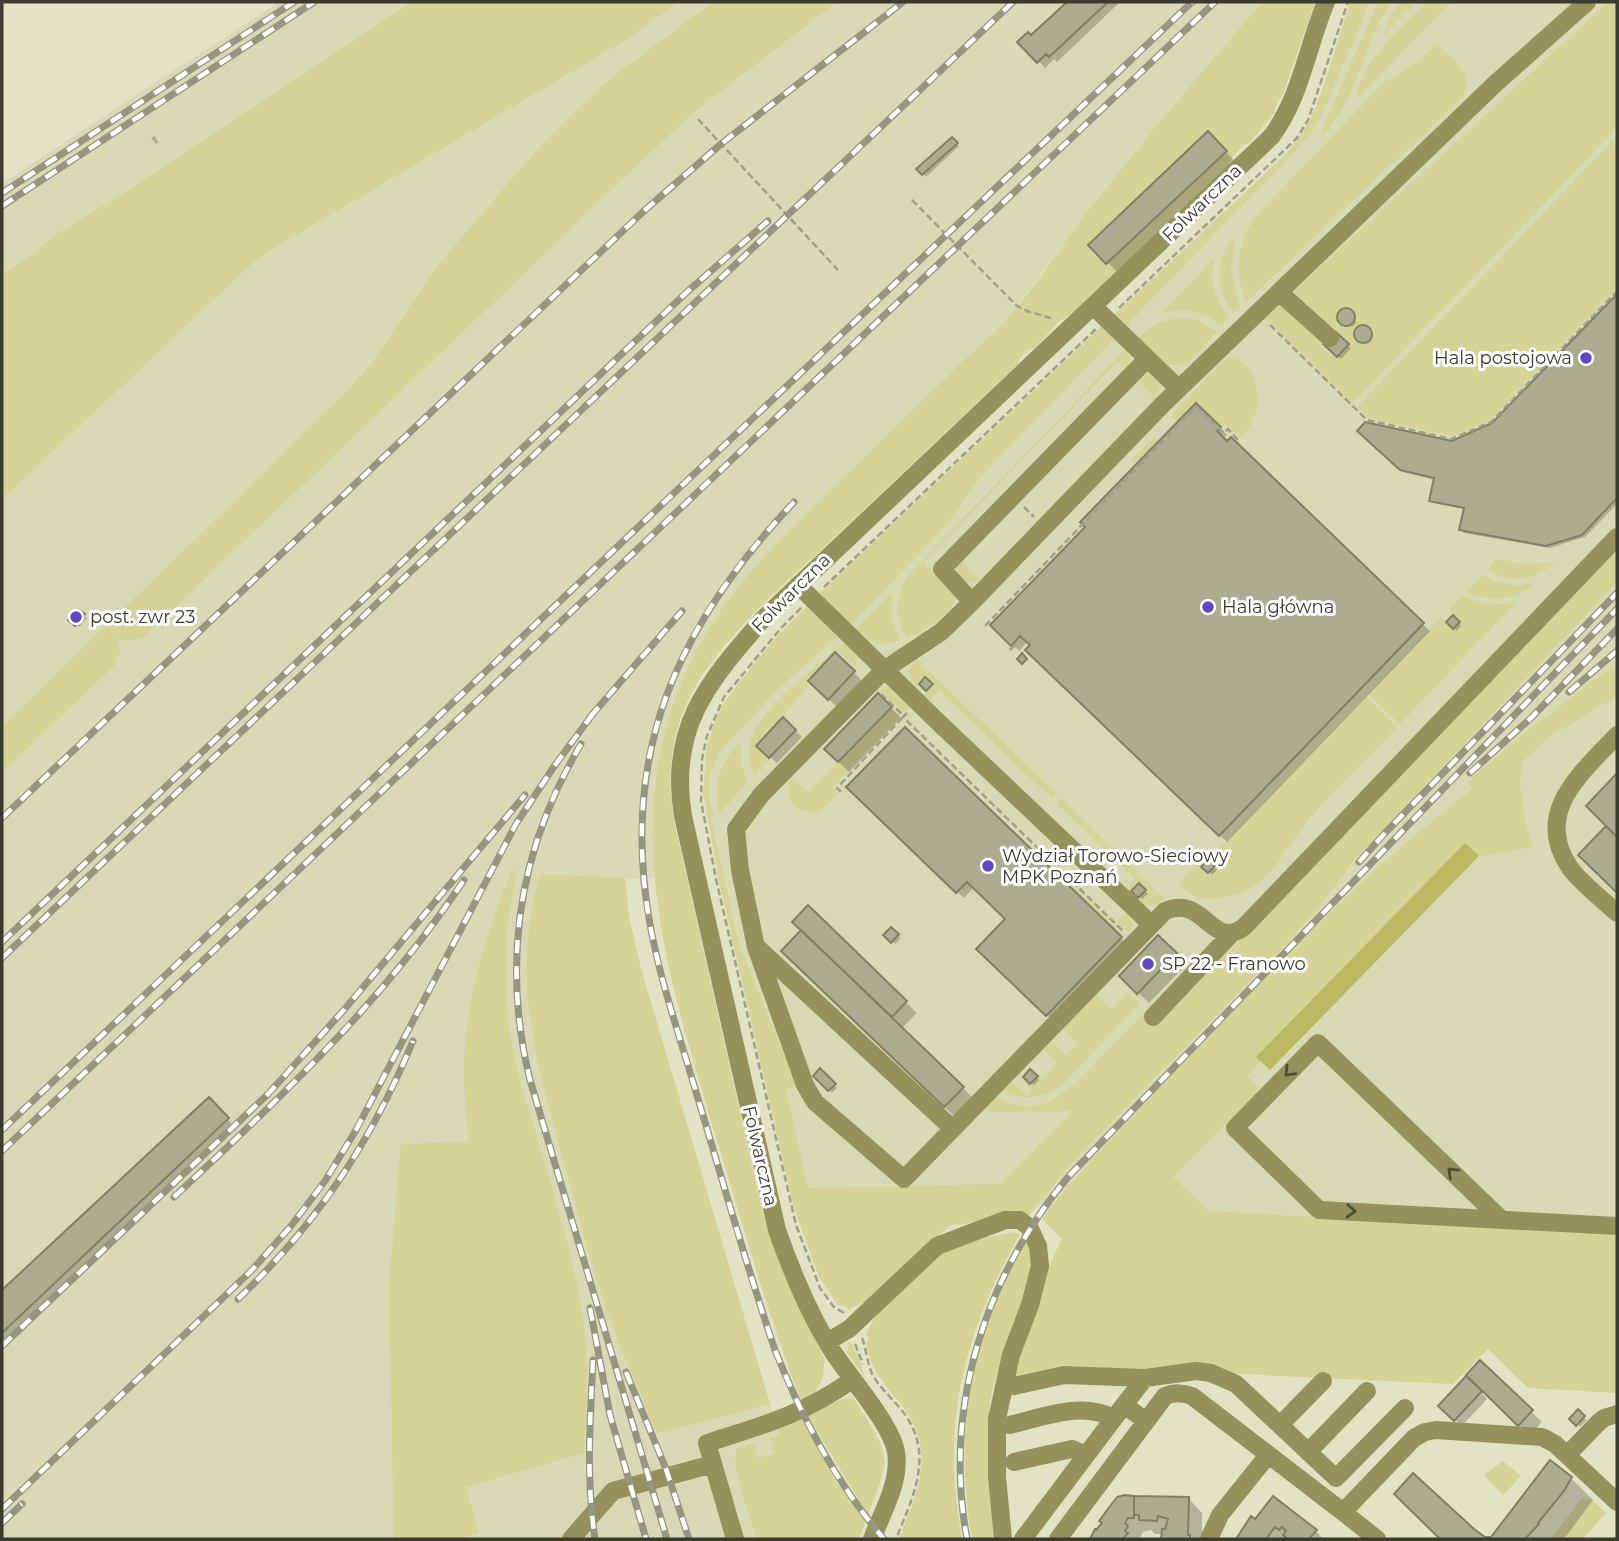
<svg xmlns="http://www.w3.org/2000/svg" width="1619" height="1541" viewBox="0 0 1619 1541" font-family="Montserrat,sans-serif">
  <style>
    .built { fill: #d9d9b5 }
    .green { fill: #d5d396 }
    .water { fill: #bbb861 }
    .shadow { fill: #0003 }
    .building { fill: #acac91; stroke: #808065; stroke-width: 2 }
    .lines { fill: none; stroke-linecap: round; stroke-linejoin: round }
    .path { stroke: #a0a08a; stroke-width: 2.5; stroke-dasharray: 7 3.5; stroke-linecap: butt }
    .minor { stroke: #94925a; stroke-width: 18 }
    .rail-casing { stroke: #959580; stroke-width: 7 }
    .rail { stroke: #fff; stroke-width: 4.5; stroke-dasharray: 13; stroke-linecap: butt }
    .oneway { stroke: #4d4c38 }
    .poi-dot { fill: #6048c1; stroke: #fff; stroke-width: 2.5 }
    .labels { text-anchor: middle; stroke-width: 6; stroke-linejoin: round; paint-order: stroke }
    .street-label { font-size: 18px; fill: #3b3b30; stroke: #fff }
    .poi-label { font-size: 18px; fill: #3b3b30; stroke: #fff; text-anchor: start }
  </style>
  <rect width="100%" height="100%" fill="#e2e2c5"/>
  <!-- built -->
  <path class="built" d="M279 2H1263L1085 216 1008 317 801 520 747 576 701 645 682 683 670 718 653 805 654 878 625 879 629 917 641 969 810 1539H2V183Z
    M1351 2H1617V1265L993 1202 797 1205 705 792 706 764 732 691 772 642 808 605 827 602 820 593 1294 146 1314 113Z"/>
  <!-- green -->
  <path class="green" d="M412 2H679L624 41 269 251 255 261 2 499V273L27 259 55 235 140 183Z
    M713 2H837L690 115 143 638 125 641 117 637 120 652 114 666 2 773V727L348 390 374 360 437 266 542 144 602 85Z
    M1263 2H1315L1283 94 1275 107V112L1248 144 1244 145 1232 157 1231 161 1218 176 1070 315 1059 321 1035 348C1028 349 1019 357 1018 364 953 425 889 486 825 546 780 588 718 641 690 696 670 736 666 781 675 825L763 1214 786 1279 824 1358C825 1380 819 1390 803 1405 770 1324 747 1238 721 1154 665 965 599 786 724 606 751 568 785 535 819 502 862 460 905 417 949 375 968 355 990 337 1008 317 1038 284 1061 246 1088 211 1144 140 1203 70 1263 2Z
    M1351 2H1370L1319 121 1306 140 1126 326 1114 315 1284 156C1324 115 1331 53 1351 2Z
    M1378 2H1392C1361 43 1359 99 1322 136L1320 135Z
    M1401 2H1415L1382 36 1389 19Z
    M1427 2H1451L1357 99C1359 62 1402 28 1427 2Z
    M1608 2H1617V128L1353 403 1265 318 1281 303 1321 342 1319 345 1330 356 1333 354 1337 357 1349 344 1294 291Z
    M1437 44C1453 59 1475 72 1464 96L1246 302C1233 270 1238 242 1257 214L1385 82 1419 60Z
    M1617 136V287L1490 420 1452 436 1368 418 1357 407Z
    M1233 238 1235 239 1231 273 1240 307 1234 313C1215 289 1215 262 1233 238Z
    M1214 259C1209 282 1215 300 1229 318L1221 325C1203 311 1184 307 1162 313Z
    M1176 318 1198 320 1217 332 1190 360 1175 366 1162 361 1138 338 1155 324Z
    M1102 326 1115 338 977 481 942 531 851 624 820 593Z
    M1126 349 1130 360 1126 370 1117 362 924 562C932 572 945 580 952 590 965 609 921 632 907 639 895 618 895 598 907 577Z
    M1227 358C1254 356 1261 393 1255 414 1252 424 1247 431 1240 438L1225 424 1221 427 1196 403 1177 422 1172 418 1173 413Z
    M1146 374H1151L1159 381 1158 392 1154 397 1136 379Z
    M1154 437 1159 441 1136 465 1131 460Z
    M1617 548V582L1357 857 1315 912 1280 950 1068 1167 1039 1203 1033 1206 1036 1207 1028 1217 1020 1216 949 1226 870 1299 848 1310 845 1306 837 1305 819 1277 793 1205 719 881 703 792 706 752 712 728 723 704 772 642 808 605 839 635 779 688 720 751 709 776V796L713 817 711 818 739 944 797 1087 786 1090 808 1188 1001 1184 1072 1111 991 1112 986 1107 995 1097C1043 1121 1065 1094 1097 1061 1114 1044 1130 1027 1147 1010L1160 1023Z
    M1497 559 1525 564 1553 562 1554 564C1533 581 1510 583 1487 570Z
    M961 561 979 578 975 582H966C958 575 954 570 961 561Z
    M1483 575C1499 585 1514 587 1533 583V586C1512 601 1490 604 1467 591Z
    M890 594 892 595V620L900 641C881 646 870 643 856 629Z
    M1462 596 1488 605 1516 603 1400 724 1368 693 1441 618 1453 629 1460 622 1448 610Z
    M845 641 855 653 857 668 838 650 806 683 809 687 756 745 770 760 754 776C749 762 747 748 753 734 764 705 821 663 845 641Z
    M916 659 1057 794 1052 799 939 690 929 700 924 695 934 685 925 677 916 687 909 672Z
    M1617 663V696L1546 739 1523 761 1520 784 1527 831 1533 847 1479 856 1465 843 1257 1057 1261 1061 1247 1076 1260 1089 1173 1177 1208 1211 1617 1234V1393L1528 1388 1488 1349 1453 1384 1065 1366 1010 1377 1043 1278 1062 1239 1042 1219 1050 1208C1111 1137 1177 1070 1242 1002 1315 927 1389 851 1473 789L1467 782 1526 732Z
    M884 687 894 689 912 705 904 713 879 689Z
    M1366 696 1397 727C1369 757 1338 785 1311 817 1282 851 1269 894 1217 898 1198 900 1191 897 1178 884L1198 863 1209 873 1215 866 1209 859Z
    M892 707 901 716 833 787 839 794 819 812C797 815 781 799 792 777L809 792Z
    M739 743H741V763L748 783 719 813C713 787 719 763 739 743Z
    M1061 798 1164 898 1157 905 1144 906 1137 900 1146 890 1139 883 1129 893 1126 889 1135 879 1056 803Z
    M1034 848 1124 934 1122 937 1032 850Z
    M512 870 516 871C514 888 510 906 508 923 504 962 505 1002 511 1041 516 1069 524 1096 533 1123 547 1171 562 1219 573 1267 589 1330 589 1388 584 1453L466 1487 479 1533 458 1539H394L389 1283 401 1144 468 1142C467 1118 464 1095 464 1072 463 1007 487 930 512 870Z
    M540 874 625 878 629 917 641 969 770 1404 657 1434C638 1387 615 1339 600 1290 587 1250 577 1208 565 1167 538 1068 509 976 540 874Z
    M1126 912 1133 925 1129 934 1117 922Z
    M1128 992 1140 1004 1062 1085C1043 1099 1023 1101 1001 1091L1011 1081 1027 1096 1032 1090 1017 1075 1018 1073 1030 1084 1038 1076 1042 1080 1058 1063 1043 1048 1050 1040 1066 1055 1077 1043 1062 1028 1095 994 1111 1009Z
    M1014 1232 1020 1234C983 1299 955 1371 954 1448 953 1479 957 1509 962 1539H899C918 1490 938 1450 900 1403 884 1384 870 1368 866 1343L869 1339 866 1334 878 1311 936 1255 973 1241Z
    M1027 1238C1047 1268 1001 1353 993 1388 983 1428 994 1496 996 1539H972C960 1476 962 1403 981 1341 992 1305 1010 1271 1027 1238Z
    M849 1340 859 1357 864 1376 847 1353Z
    M853 1398C889 1453 893 1453 868 1515L807 1415 842 1399Z
    M802 1418 837 1483 866 1521 859 1539H757C753 1525 727 1457 738 1448 741 1445 750 1444 754 1443L758 1458 774 1454 770 1438 779 1435 778 1429Z
    M1503 1461 1521 1476 1503 1495 1484 1475Z
    M1582 1498 1591 1499 1606 1513 1583 1539H1551Z"/>
  <!-- water -->
  <path class="water" d="M1465 843 1479 856 1270 1070 1256 1057Z"/>
  <!-- shadow -->
  <path class="shadow" d="M1070 2H1120L1057 62 1054 59 1045 68 1020 42 1031 38Z
    M1208 134 1236 162 1118 273 1090 245Z
    M154 136 159 142 156 144 151 138Z
    M952 139 959 146 926 177 919 169Z
    M1617 296V504L1585 537 1550 548 1464 533 1461 530 1465 509 1434 503 1431 500 1435 480 1405 472 1359 431 1452 443 1493 425Z
    M1345 310 1353 315 1356 323 1354 326 1345 327 1339 320 1341 312Z
    M1357 336a8 8 0 1 1 16 0a8 8 0 1 1-16 0Z
    M1336 334 1351 348 1341 359 1326 344Z
    M1196 405 1227 435 1223 439 1227 443 1231 439 1430 631 1227 842 1028 650 1032 645 1028 641 1019 651 993 625 1088 527Z
    M79 612 87 618 79 627 71 620Z
    M1453 617 1461 626 1457 631 1448 622Z
    M836 655 864 683 839 709 810 681Z
    M878 695 901 718 849 772 826 749Z
    M783 719 802 737 777 763 758 746Z
    M905 729 1128 945 1053 1021 978 948 1007 919 974 887 964 898 848 787Z
    M1617 776V890L1581 855 1608 826 1588 806Z
    M1209 861 1217 870 1212 875 1204 867Z
    M1139 885 1148 894 1142 899 1134 891Z
    M808 908 917 1013 901 1029 973 1098 955 1117 784 951 803 930Z
    M891 929 901 938 895 944 885 935Z
    M1158 937 1186 965 1149 1003 1121 976Z
    M820 1071 837 1088 832 1093 815 1076Z
    M1031 1071 1039 1080 1034 1085 1025 1077Z
    M209 1099 234 1126 2 1345V1292Z
    M1480 1362 1542 1422 1530 1435 1483 1390 1481 1392 1487 1399 1462 1426 1441 1406Z
    M1578 1411 1587 1420 1580 1427 1571 1418Z
    M1413 1476 1485 1539 1492 1538 1571 1478 1593 1500 1564 1539H1442L1418 1516Z
    M1188 1498 1202 1513V1539H1163V1534H1155L1151 1530 1143 1532 1139 1539H1092L1104 1523Z
    M1255 1521 1316 1531 1323 1539H1238Z"/>
  <!-- building -->
  <path class="building" d="M1067 2H1108L1049 57 1046 54 1037 63 1017 42 1028 32 1031 35Z
    M1208 131 1227 151 1106 264 1088 245Z
    M952 137 958 143 922 175 916 169Z
    M1617 294V498L1582 535 1546 546 1459 530 1464 508 1429 501 1434 478 1400 470 1357 431 1365 422 1452 441 1492 423Z
    M1337 317a9 9 0 1 1 18 0a9 9 0 1 1-18 0Z
    M1354 334a9 9 0 1 1 18 0a9 9 0 1 1-18 0Z
    M1336 332 1349 344 1337 357 1323 344Z
    M1196 403 1221 427 1217 431 1227 441 1231 437 1424 623 1219 836 1025 650 1030 645 1020 636 1011 646 990 625 1085 527 1080 522Z
    M79 610 85 614 75 626 68 620Z
    M1453 615 1460 622 1453 629 1446 622Z
    M835 652 855 671 828 700 808 681Z
    M1022 653 1027 659 1022 664 1017 659Z
    M925 677 933 684 926 691 919 684Z
    M878 693 892 707 838 762 824 749Z
    M783 717 796 730 769 758 756 746Z
    M905 727 1122 937 1046 1016 976 949 1005 919 967 882 956 893 846 787Z
    M1617 773V837L1586 806Z
    M1606 826 1617 837V893L1578 855Z
    M1209 859 1215 866 1208 873 1201 867Z
    M1139 883 1146 890 1138 898 1131 891Z
    M808 905 907 1001 892 1017 792 922Z
    M891 927 899 934 891 943 883 935Z
    M801 930 964 1087 944 1107 781 951Z
    M1158 935 1177 953 1137 994 1119 976Z
    M820 1068 836 1084 828 1091 813 1076Z
    M1030 1069 1038 1076 1030 1084 1023 1077Z
    M209 1097 229 1118 2 1333V1290Z
    M1480 1360 1533 1410 1518 1426 1466 1375Z
    M1466 1376 1482 1391 1454 1421 1438 1406Z
    M1578 1409 1585 1416 1576 1426 1569 1419Z
    M1550 1460 1572 1477 1564 1491 1538 1523 1539 1524 1525 1539H1440L1394 1494 1413 1473 1474 1529 1485 1537H1491Z
    M1124 1495 1134 1496V1518H1128L1125 1523 1128 1526 1125 1531 1128 1533 1123 1539H1090L1095 1529 1096 1530 1102 1523 1099 1521 1117 1497Z
    M1134 1496 1189 1497 1188 1535H1190V1539H1161L1162 1529H1165L1168 1519 1158 1516 1157 1521 1139 1520V1515H1134Z
    M1273 1496 1317 1530 1309 1539H1288L1283 1535 1286 1531 1282 1527 1279 1530 1275 1527 1266 1539H1236L1251 1516 1255 1519Z"/>
  <g class="lines">
    <!-- path -->
    <path class="path" d="M698 119 838 270
      M912 200 1017 306 1027 311 1054 319
      M1119 308 1297 138 1308 120 1348 2
      M1270 325 1367 420 1451 439 1491 422 1617 291
      M1024 507 1034 517
      M824 587 1096 329
      M801 608 781 628 724 697 707 736 702 759 701 801 716 879 796 1225 820 1288 834 1307 844 1313
      M985 626 1196 406 1224 433 1228 429 1238 440
      M1010 650 1015 645
      M881 694 904 716
      M907 713 903 717 1123 931
      M841 792 837 788 903 717
      M862 1338C866 1348 867 1362 872 1374 880 1389 896 1401 906 1416 934 1457 912 1499 896 1539
      M855 1344 863 1364"/>
    <!-- minor -->
    <path class="minor" d="M1279 292 1330 338
      M1093 306 1179 389
      M1147 359 942 569 972 602 941 632 884 670 761 795 736 829 740 870 756 947 805 1085 815 1102 904 1179 1165 911C1205 894 1211 951 1244 927L1617 537
      M798 585 935 719 1151 924
      M972 602 1163 404 1496 83 1587 2
      M1617 735C1582 773 1532 812 1570 868 1581 883 1603 900 1617 913
      M759 949 953 1129
      M1153 1017 1232 933
      M1501 1219 1318 1043 1235 1128 1319 1210 1617 1226
      M827 1342 849 1329 937 1246 1005 1220H1020L1029 1227 1038 1246 1040 1266 1030 1305 1011 1355 997 1419V1477L1003 1539
      M1014 1386 1064 1375 1145 1378
      M1124 1405 1145 1378 1196 1371 1211 1373 1236 1384 1336 1478 1405 1408
      M1010 1425C1043 1417 1081 1401 1114 1418
      M1280 1425 1323 1381
      M1308 1452 1367 1391
      M1567 1455 1599 1422 1604 1418 1617 1414
      M1014 1462 1072 1449 1086 1455
      M571 1539 613 1491 713 1464
      M735 1539 707 1443C762 1426 804 1414 852 1380
      M872 1539C882 1513 901 1481 896 1452 892 1425 850 1378 833 1352 809 1314 792 1273 777 1230L683 816C668 727 709 681 763 619L1271 137C1301 97 1307 47 1326 2
      M1023 1539 1124 1405 1146 1421
      M1058 1539 1165 1396C1175 1392 1182 1393 1192 1396L1343 1512
      M1209 1539 1220 1515 1268 1455
      M1377 1539 1343 1512 1414 1438 1425 1432 1436 1430 1542 1437 1555 1444 1617 1502"/>
    <!-- rail casing -->
    <g class="rail-casing">
      <path id="rail" d="M2 193 294 2
        M2 206 314 2
        M794 502C678 625 619 752 650 924 660 981 680 1037 696 1092 722 1178 746 1265 775 1350 802 1418 836 1483 884 1539
        M1569 692 1617 651
        M590 717 682 611
        M581 744C519 849 501 961 530 1080L667 1539
        M1470 773 1532 717 1617 629
        M2 818 645 210 721 144 903 2
        M1359 862 1385 833 1617 593
        M2 942 687 292 768 221
        M2 958 1013 2
        M2 1130 1192 2
        M2 1151 1215 2
        M174 1197C281 1097 382 1003 464 880
        M238 1299C317 1224 371 1142 413 1041
        M590 1308 610 1415 646 1539
        M2 1346 268 1094 343 1011 525 795
        M593 1360C590 1421 586 1479 595 1539
        M626 1372 666 1469 689 1539
        M2 1509 252 1270 291 1226 325 1181 356 1130 516 824 555 765 595 711
        M2 1523 22 1504
        M967 1539C943 1408 984 1278 1068 1177L1617 609"/>
    </g>
    <!-- rail -->
    <use href="#rail" class="rail"/>
  </g>
  <!-- one-way arrows -->
  <defs><path id="oneway-chevron" d="M-2-3.5L2.5 0L-2 3.5" fill="none" stroke-width="1.6" stroke-linecap="round" stroke-linejoin="round" transform="scale(1.75)"/></defs>
  <g class="oneway">
    <use href="#oneway-chevron" transform="translate(1289 1072) rotate(134)"/>
    <use href="#oneway-chevron" transform="translate(1452 1172) rotate(-136)"/>
    <use href="#oneway-chevron" transform="translate(1351 1211) rotate(3)"/>
  </g>
  <!-- markers -->
  <g class="poi-dot">
    <circle cx="1586" cy="358" r="7"/>
    <circle cx="1208" cy="607" r="7"/>
    <circle cx="76" cy="617" r="7"/>
    <circle cx="988" cy="866" r="7"/>
    <circle cx="1148" cy="964" r="7"/>
  </g>
  <g class="labels">
    <!-- street labels -->
    <g class="street-label">
      <text transform="translate(1202 203) rotate(-44)" y="6">Folwarczna</text>
      <text transform="translate(791 593) rotate(-45)" y="6">Folwarczna</text>
      <text transform="translate(760 1156) rotate(77)" y="6">Folwarczna</text>
    </g>
    <!-- poi labels -->
    <g class="poi-label">
      <text x="1572" y="364" text-anchor="end">Hala postojowa</text>
      <text x="1222" y="613">Hala główna</text>
      <text x="90" y="623">post. zwr 23</text>
      <text x="1002" y="862">Wydział Torowo-Sieciowy<tspan x="1002" dy="21">MPK Poznań</tspan></text>
      <text x="1162" y="970">SP 22 - Franowo</text>
    </g>
  </g>
  <!-- border -->
  <rect width="1619" height="1541" fill="none" stroke="#3b3b30" stroke-width="7"/>
</svg>
